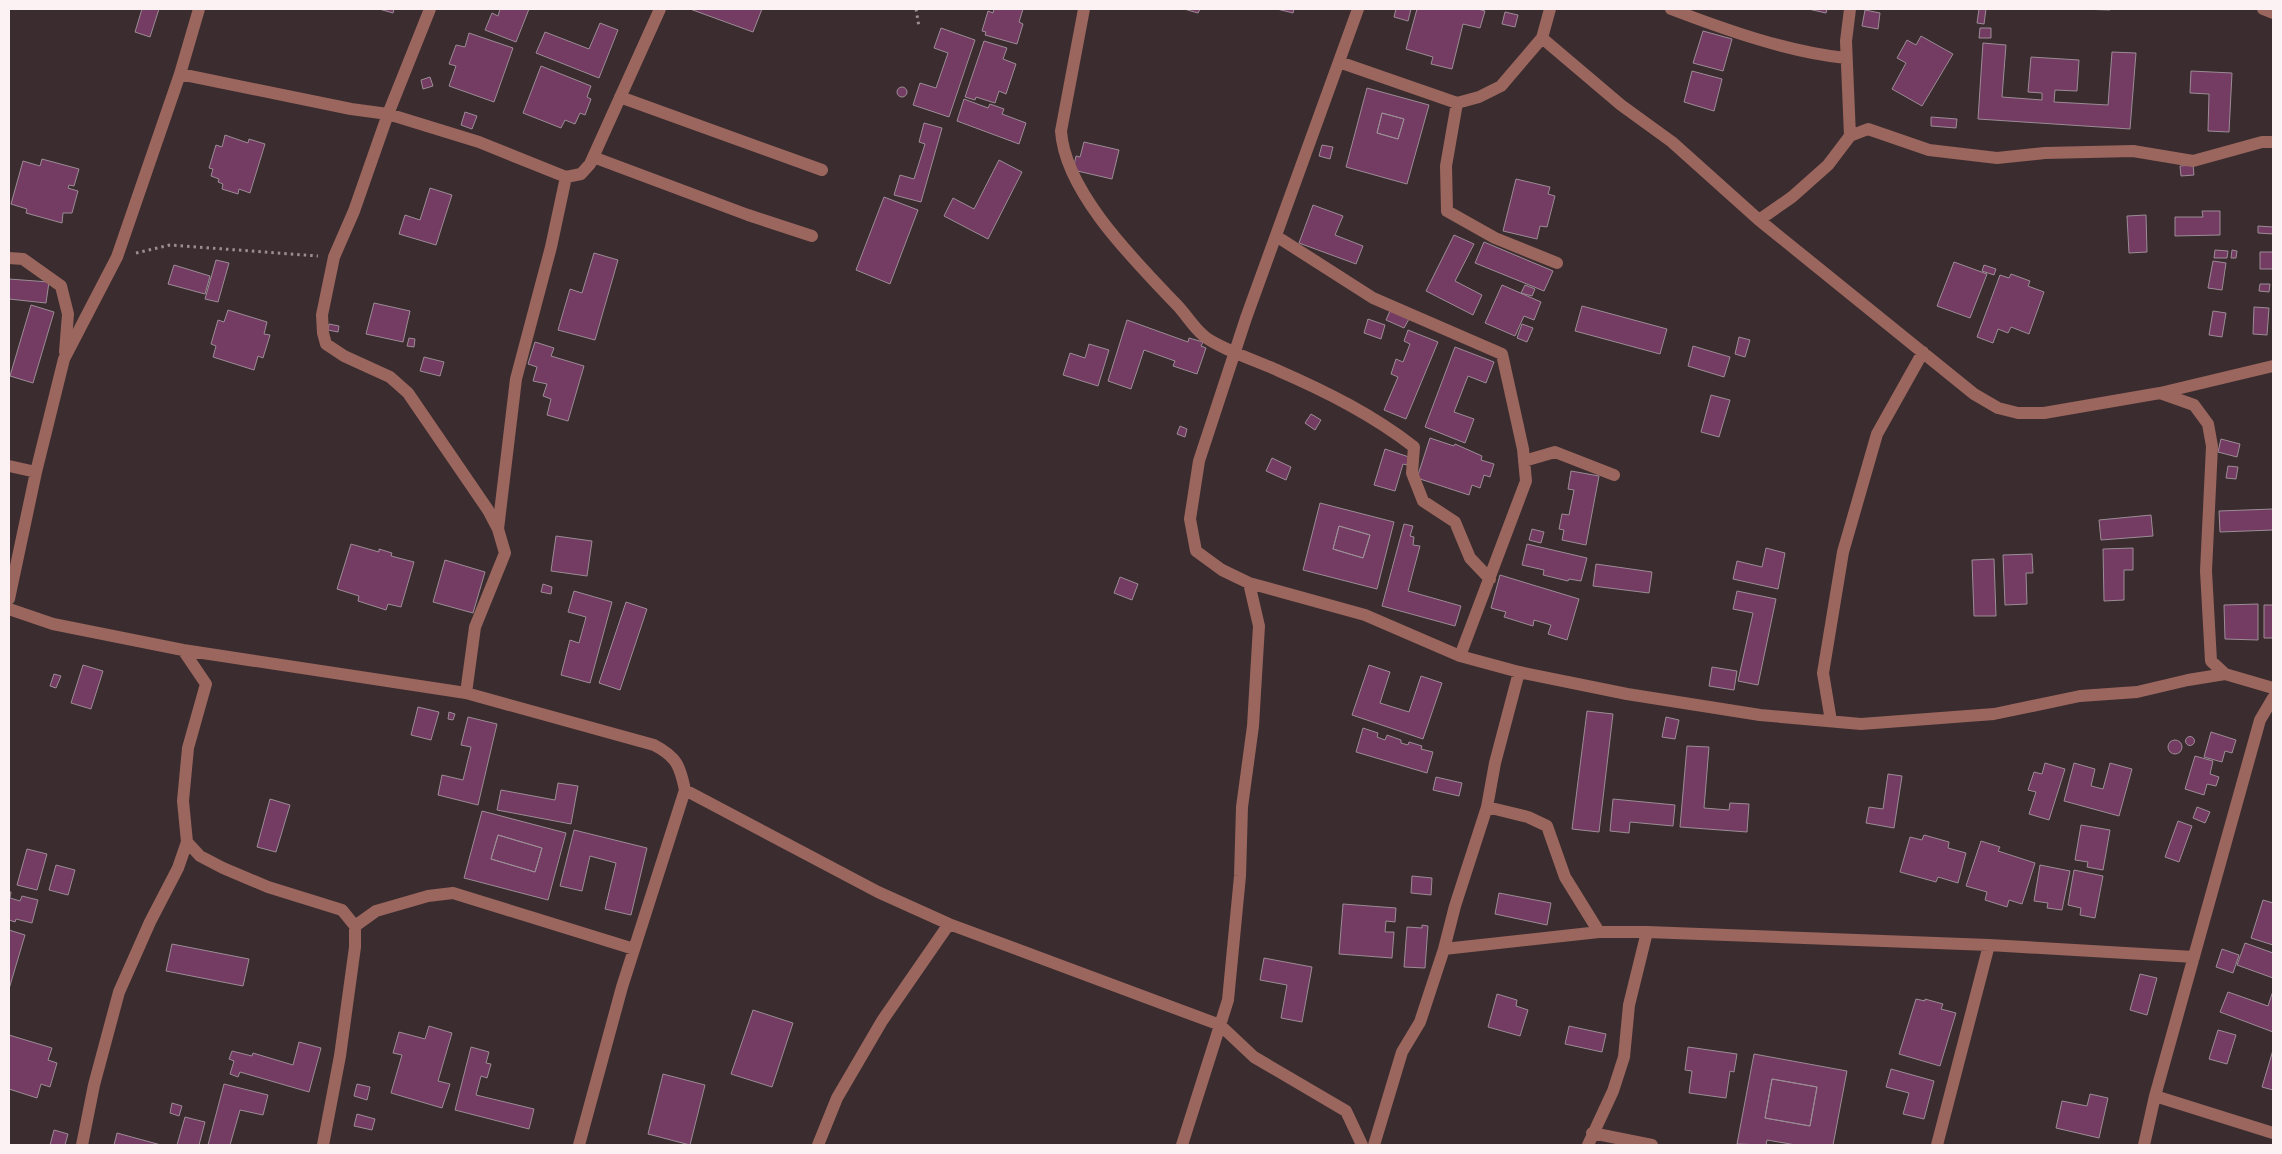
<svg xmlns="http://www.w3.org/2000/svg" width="2282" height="1154" viewBox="0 0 2282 1154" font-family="'Source Sans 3',sans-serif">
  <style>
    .building { fill: #743c63; stroke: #9b8c95; fill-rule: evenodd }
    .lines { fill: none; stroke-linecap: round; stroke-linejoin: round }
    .path { stroke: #9b8e91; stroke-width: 3; stroke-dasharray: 2.5 4; stroke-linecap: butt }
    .minor { stroke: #9a665d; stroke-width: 12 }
  </style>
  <rect width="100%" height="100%" fill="#3b2c2f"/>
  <!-- building -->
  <path class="building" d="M142 9H159L150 37 135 32Z
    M379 9H394L393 13Z
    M500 9H529L516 42 485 30 492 13 498 16Z
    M690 9H762L753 32Z
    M994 9H1023L1019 22 1023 24 1017 44 985 35 986 32 982 31 988 11 993 13Z
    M1184 9H1200L1198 13Z
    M1277 9H1294L1293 13Z
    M1396 9H1411L1408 21 1394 17Z
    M1417 9H1478L1485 11 1480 28 1463 24 1452 69 1431 64 1433 57 1406 49Z
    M1808 9H1827L1826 13Z
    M1979 9H1986L1984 24 1977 23Z
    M2077 9H2110V10Z
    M1865 10 1880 13 1878 29 1862 26Z
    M1505 12 1518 15 1515 27 1502 24Z
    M600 23 618 30 599 78 536 53 545 32 589 49Z
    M941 28 975 40 949 117 913 105 920 83 936 88 948 53 934 48Z
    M1980 28H1991V38H1979Z
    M1703 31 1732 39 1723 71 1693 63Z
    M469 33 513 48 494 102 449 86 456 66 449 64 456 45 465 47Z
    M1921 36 1953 54 1922 106 1892 89 1906 63 1897 58 1907 40 1916 45Z
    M984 41 1007 48 1003 59 1016 64 1006 94 999 91 995 103 976 97 975 100 965 97Z
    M1983 43 2006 45 2002 97 2042 100V93L2028 92 2031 57 2079 60 2077 91 2055 90 2054 102 2108 105 2112 52 2136 53 2130 129 1978 119Z
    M541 66 591 86 587 97 591 99 585 115 580 113 575 124 565 120 561 128 523 113Z
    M1692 71 1722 79 1714 111 1684 102Z
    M2191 71 2232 73 2229 132 2208 131 2209 94 2190 93Z
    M430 77 433 86 423 89 421 80Z
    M897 92a5 5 0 1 1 10 0a5 5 0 1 1-10 0Z
    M1367 88 1429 105 1407 184 1346 167ZM1382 113 1404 119 1398 139 1377 133Z
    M964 99 988 108 990 104 1004 109 1002 114 1026 123 1019 144 957 121Z
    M465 112 477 116 472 129 461 125Z
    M1382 113 1404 119 1398 139 1377 133Z
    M1931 117 1957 119 1956 128 1931 126Z
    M924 123 942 128 921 202 894 195 900 175 914 179 925 144 919 142Z
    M225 135 248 143 249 139 265 144 250 193 239 189 238 194 222 189 223 184 218 182 219 179 211 176 213 169 209 168 216 145 222 147Z
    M1084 142 1119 150 1112 179 1073 170 1076 156 1080 157Z
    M1322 145 1333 147 1330 159 1319 156Z
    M42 159 79 169 74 186 69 185 68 188 78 191 72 213H63L62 223 26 213 27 209 11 204 23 161 40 166Z
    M999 160 1022 172 988 239 944 216 953 198 974 209Z
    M2193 165 2194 175 2181 176 2180 166Z
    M1516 179 1550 187 1548 194 1555 196 1547 227 1540 226 1537 239 1503 231Z
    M430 188 452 195 436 245 399 234 405 215 420 220Z
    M884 197 918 210 890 284 856 270Z
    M1313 205 1343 216 1335 235 1363 246 1356 264 1299 243Z
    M2202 211H2220V235L2175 236V217H2203Z
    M2146 215 2147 252 2129 253 2127 216Z
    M2258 226 2273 227V234L2258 233Z
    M1454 235 1474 244 1455 281 1482 295 1473 315 1426 291Z
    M1484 242 1553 271 1544 291 1475 263Z
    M2215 250 2228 251 2227 258H2214Z
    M2232 250 2237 251 2236 258H2231Z
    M2260 252H2273V269H2260Z
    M594 253 618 260 595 340 558 330 570 289 582 293Z
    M216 260 229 263 218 302 205 299Z
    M2213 261 2226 263 2222 290 2208 288Z
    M1954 262 1987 274 1970 318 1937 306Z
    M174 265 210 276 205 294 168 284Z
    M1984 265 1996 269 1994 275 1982 271Z
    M2011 274 2030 281 2028 286 2044 292 2029 334 2011 327 2008 333 1998 329 1993 343 1977 337 2000 275 2009 278Z
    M9 279 49 282 46 303 9 299Z
    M2260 284H2270L2269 292 2259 291Z
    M1502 285 1541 302 1534 320 1524 316 1515 336 1485 323Z
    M1525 285 1535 289 1532 296 1521 293Z
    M374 303 410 311 403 342 366 334Z
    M31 305 54 312 33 383 10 376Z
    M1582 306 1667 329 1660 354 1575 331Z
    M2254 307 2269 308 2267 335 2253 334Z
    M228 310 267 322 264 334 270 335 263 358 258 356 254 370 213 357 216 346 211 344 218 320 224 322Z
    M1390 311 1409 319 1404 328 1386 320Z
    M2213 311 2226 313 2222 337 2209 335Z
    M1368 319 1385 325 1381 339 1364 333Z
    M1127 320 1188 342 1189 338 1203 342 1201 346 1206 348 1197 374 1173 366 1175 361 1144 350 1131 389 1108 381Z
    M329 324 339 326 338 332 328 330Z
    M1522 324 1533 328 1527 342 1517 338Z
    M1408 330 1438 342 1406 419 1384 410 1398 377 1391 374 1396 359 1403 362 1410 344 1404 341Z
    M1739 337 1750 340 1745 357 1735 354Z
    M409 338 415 339 414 347 407 346Z
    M535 342 554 348 551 356 584 366 568 421 547 415 551 399 543 396 547 384 533 381 537 367 528 364Z
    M1089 344 1109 350 1098 386 1063 375 1070 353 1085 358Z
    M1693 346 1730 357 1724 377 1688 366Z
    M1455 347 1494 362 1486 383 1468 376 1454 412 1474 419 1465 443 1425 427Z
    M424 357 444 362 440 376 420 371Z
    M1711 395 1730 400 1719 437 1701 432Z
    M1311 414 1321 420 1315 430 1305 423Z
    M1180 426 1187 429 1185 437 1177 434Z
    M1430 438 1454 446 1455 444 1482 456 1481 460 1494 464 1490 477 1484 475 1480 488 1472 485 1469 495 1417 478Z
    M2221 439 2240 444 2237 457 2218 452Z
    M1385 449 1409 457 1407 465 1403 464 1395 491 1374 485Z
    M1272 458 1291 467 1286 480 1266 471Z
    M2228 466 2238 467 2236 479 2226 478Z
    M1571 471 1599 476 1586 545 1562 540 1564 530 1559 529 1562 514 1569 515 1574 490 1568 489Z
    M1320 503 1394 522 1377 589 1303 570ZM1339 526 1370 535 1363 558 1333 549Z
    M2273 509V530L2220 532 2219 511Z
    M2151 515 2153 536 2101 540 2099 520Z
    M1404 524 1413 526 1410 536 1414 537 1413 545 1420 546 1408 591 1461 606 1455 626 1382 606Z
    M1339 526 1370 535 1363 558 1333 549Z
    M1532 529 1544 532 1541 543 1529 540Z
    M556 536 592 541 587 576 551 571Z
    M351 544 379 552V549L392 553 391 556 414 562 401 607 388 604 386 610 358 601 359 596 337 589Z
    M1527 544 1587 558 1581 581 1569 579 1568 581 1543 575 1544 570 1522 565Z
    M1766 548 1785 553 1778 589 1733 579 1737 561 1762 567Z
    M2133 548V570H2124V600L2104 601 2103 549Z
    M2032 554 2033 573H2026L2027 604 2005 605 2003 555Z
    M1994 559 1996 616H1974L1972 560Z
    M445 560 485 572 473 613 433 602Z
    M1596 564 1652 572 1649 593 1593 586Z
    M1500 575 1579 599 1567 640 1548 634 1551 625 1534 620 1533 626 1504 617 1506 612 1491 608Z
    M1120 577 1138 584 1132 600 1114 593Z
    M543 584 552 587 551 594 541 592Z
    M574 591 612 602 590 683 561 675 570 640 579 643 586 617 568 612Z
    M1737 591 1776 599 1758 685 1738 681 1753 613 1733 609Z
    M626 602 647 609 620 690 599 683Z
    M2258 604V640L2225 639 2224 605Z
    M2264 605H2273V638H2264Z
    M83 665 103 671 91 709 71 703Z
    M1369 665 1390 672 1380 703 1409 712 1421 676 1442 683 1423 739 1352 715Z
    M1712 667 1737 671 1734 690 1709 686Z
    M54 674 61 676 56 688 50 686Z
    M418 707 439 712 431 740 411 735Z
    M1587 711 1613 714 1599 832 1572 829Z
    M449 712 455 714 453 720 448 719Z
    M468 717 497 724 478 805 438 795 442 775 463 780 471 747 461 745Z
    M1666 717 1679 720 1675 739 1662 737Z
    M1363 728 1378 733 1377 737 1385 740 1387 735 1401 740V743L1408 745 1409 742 1422 746 1421 749 1433 752 1427 773 1356 752Z
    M2211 732 2236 740 2232 753 2225 751 2222 762 2204 757Z
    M2185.5 741a4.5 4.5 0 1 1 9 0a4.5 4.5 0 1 1-9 0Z
    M2168 747a7 7 0 1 1 14 0a7 7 0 1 1-14 0Z
    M1687 746 1709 747 1704 808 1729 810 1730 803 1749 804 1747 832 1680 827Z
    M2195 756 2213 761 2210 774 2219 777 2216 786 2207 784 2204 795 2185 789Z
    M2045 763 2065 769 2049 820 2029 814 2036 792 2028 790 2034 772 2042 774Z
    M2074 763 2095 769 2091 786 2103 789 2110 763 2132 769 2119 816 2064 801Z
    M1888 774 1902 776 1894 828 1866 823 1869 807 1883 809Z
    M1436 777 1462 783 1459 796 1433 790Z
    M558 783 578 786 571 824 497 810 501 790 555 800Z
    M270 799 290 805 276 852 257 847Z
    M1613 799 1675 805 1673 826 1630 822 1629 833 1610 831Z
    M2197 807 2210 812 2205 823 2193 818Z
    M482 811 566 833 548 900 464 878ZM498 835 542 848 535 872 491 859Z
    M2178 821 2192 826 2179 862 2165 857Z
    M2081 825 2110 830 2103 870 2087 867 2088 862 2075 860Z
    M574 830 647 848 631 915 605 909 616 863 590 856 582 891 560 886Z
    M498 835 542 848 535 872 491 859Z
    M1924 835 1949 842 1948 848 1966 853 1958 883 1938 877 1936 882 1900 872 1910 837 1922 840Z
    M1981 841 2000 847 1998 851 2035 863 2022 904 2009 900 2007 907 1985 900 1987 892 1966 886Z
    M27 849 47 854 37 890 17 885Z
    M56 865 75 870 68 895 49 890Z
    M2040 865 2070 871 2062 910 2047 908 2048 903 2034 901Z
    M2074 870 2103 876 2095 918 2080 915 2081 908 2068 905Z
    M1412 876 1432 878 1431 895 1411 893Z
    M9 892H11L10 898 20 901 22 896 38 900 32 923 16 919 15 922 9 920Z
    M1499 893 1551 903 1547 925 1495 914Z
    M2263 900 2273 903V945L2251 938Z
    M1343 904 1396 908 1395 922 1386 921 1385 932H1394L1392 958 1339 954Z
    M1422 925 1428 926 1425 968 1404 967 1407 927 1422 928Z
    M9 930 25 935 9 989Z
    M2245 943 2273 953V978L2237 965Z
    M172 944 249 959 243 986 166 971Z
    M2222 949 2239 955 2233 973 2216 967Z
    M1264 958 1312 967 1302 1022 1281 1018 1287 985 1260 980Z
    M2140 974 2157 978 2147 1015 2130 1010Z
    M2273 991V1032L2220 1012 2228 992 2268 1006Z
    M1497 994 1517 1000 1516 1006 1528 1010 1520 1036 1488 1027Z
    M1916 999 1925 1001V999L1943 1004 1941 1009 1956 1013 1940 1066 1899 1054Z
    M753 1010 793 1023 772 1087 731 1074Z
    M429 1026 452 1033 438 1081 450 1084 442 1108 391 1093 402 1055 393 1053 399 1032 425 1039Z
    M1569 1026 1606 1034 1602 1052 1565 1044Z
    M2218 1030 2236 1035 2227 1064 2209 1059Z
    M9 1035 52 1048 48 1060 57 1063 50 1087 41 1084 37 1098 9 1089Z
    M299 1042 321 1048 309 1092 240 1072 238 1077 230 1074 234 1061 229 1059 232 1051 252 1056 253 1053 293 1065Z
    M471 1047 489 1052 486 1063 491 1064 487 1078 481 1076 476 1095 534 1109 529 1129 455 1110Z
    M1688 1047 1737 1054 1734 1072 1730 1071 1726 1098 1689 1093 1692 1071 1685 1070Z
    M2273 1050V1090L2262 1087Z
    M1754 1054 1847 1071 1833 1145H1796L1767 1140 1766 1145 1737 1144ZM1772 1079 1817 1087 1810 1126 1765 1118Z
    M1891 1069 1934 1081 1924 1119 1903 1114 1909 1093 1886 1087Z
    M663 1074 705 1085 690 1145 648 1134Z
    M1772 1079 1817 1087 1810 1126 1765 1118Z
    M224 1084 268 1095 263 1115 240 1110 230 1145H208Z
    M357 1084 370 1087 367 1100 354 1096Z
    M2090 1094 2108 1098 2099 1138 2056 1128 2062 1101 2087 1106Z
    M172 1103 182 1106 179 1116 170 1113Z
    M357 1114 375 1119 372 1130 354 1126Z
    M185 1117 205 1122 199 1145H177Z
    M54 1130 68 1134 65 1145H50Z
    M117 1133 161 1145H114Z"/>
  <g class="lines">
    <!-- path -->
    <path class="path" d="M916 9 919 27
      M136 253 170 245 318 256"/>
    <!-- minor -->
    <path class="minor" d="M430 9 388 114 354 211 334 257 322 315 323 333 326 344 344 356 390 377 408 393 488 510 498 529 505 553 475 627 466 693
      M1084 9 1061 131C1065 192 1135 261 1176 304 1186 314 1193 327 1204 336 1218 348 1260 362 1279 371 1327 392 1373 415 1414 447L1412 473 1423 501 1455 522 1470 558 1490 579
      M1358 9 1246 318 1199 461 1190 519 1196 551 1222 570 1249 583 1365 615 1460 656 1519 672 1627 694 1760 715 1861 724 1994 714 2080 696 2137 692 2188 680 2225 674
      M1550 9 1542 38 1621 105 1672 142 1759 220 1974 394 1998 408 2018 413H2044L2160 393 2273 366
      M1671 9C1726 30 1788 52 1846 58
      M1850 9 1846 41 1850 136
      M2263 9 2273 13
      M1339 62 1457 103 1479 97 1501 86 1542 38
      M180 74 351 109 388 114 479 142 566 177 581 174 590 164 660 9
      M620 97 822 170
      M1457 103 1446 166 1447 211 1495 238 1557 263
      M593 157 748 215 812 236
      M1759 220 1792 197 1828 165 1850 136 1868 129 1929 150 1997 158 2045 153 2133 151 2193 161 2262 142H2273
      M1276 236 1373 298 1502 354 1523 449 1526 481 1460 656
      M9 258 23 259 61 286 68 314 65 352
      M2160 393 2194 405 2208 424 2212 446 2206 571 2211 661 2225 674 2273 688
      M1524 461 1555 452 1614 475
      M9 466 36 472
      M498 529 516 379 551 247 566 177
      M9 599 36 472 64 359 117 257 180 74 199 9
      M9 609 53 624 183 650 466 693 654 745C677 757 680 766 685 790L622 987 579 1145
      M183 650 206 684 188 748 183 801 187 842 200 856 223 868 268 887 342 910 355 926V947L340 1056 323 1145
      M1831 721 1823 673 1843 552 1877 434 1923 352
      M685 790 878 892 949 924 1220 1025 1254 1057 1346 1111 1362 1145
      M1487 807 1528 817 1547 826 1565 877 1599 932
      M355 926 376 911 428 896 453 893 634 949
      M1444 949 1599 932H1647L1989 945 2194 957
      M2155 1096 2273 1133
      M1592 1133 1652 1145
      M82 1145 94 1085 119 992 150 922 178 868 187 842
      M818 1145 837 1098 882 1021 949 924
      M1182 1145 1228 1000 1240 876 1242 807 1253 726 1259 626 1249 583
      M1374 1145 1402 1052 1420 1022 1444 949 1455 906 1487 807 1495 763 1519 672
      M1588 1145 1613 1091 1624 1057 1629 1005 1647 932
      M1937 1145 1989 945
      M2144 1145 2155 1096 2260 720 2273 698"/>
  </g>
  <!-- border -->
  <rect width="2282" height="1154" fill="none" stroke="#fcf1f3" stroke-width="20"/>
</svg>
